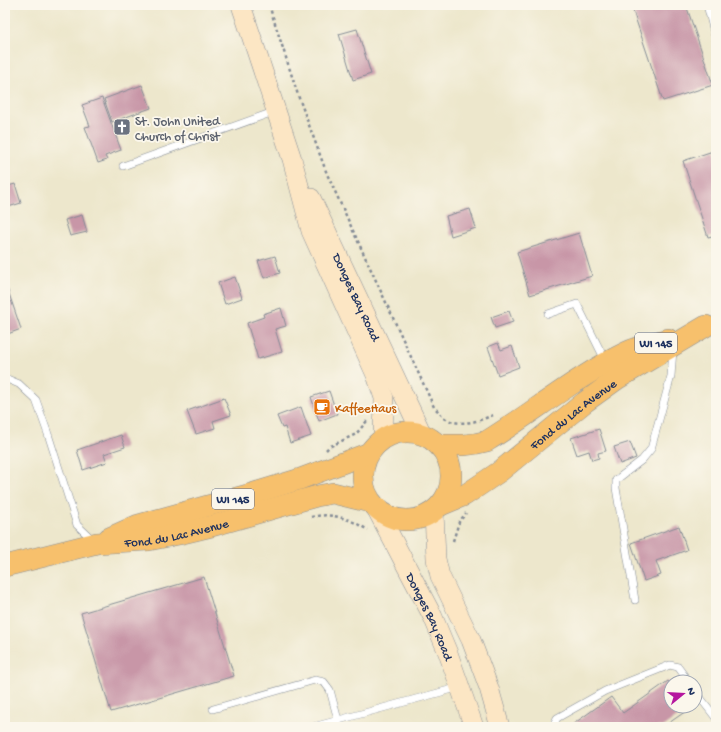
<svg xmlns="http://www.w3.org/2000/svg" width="721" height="732" viewBox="0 0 721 732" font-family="'Gochi Hand',sans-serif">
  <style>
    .building { fill: #c896a7 }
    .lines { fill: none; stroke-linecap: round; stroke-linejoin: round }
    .lane-casing { stroke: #848b95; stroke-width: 8 }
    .secondary-casing { stroke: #848b95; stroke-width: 20 }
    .primary-casing { stroke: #848b95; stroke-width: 22 }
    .path { stroke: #848b95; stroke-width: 2.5; stroke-dasharray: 3 3; stroke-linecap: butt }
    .lane { stroke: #fff; stroke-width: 7 }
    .secondary { stroke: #fce6c4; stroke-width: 19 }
    .primary { stroke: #f7c06c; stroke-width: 21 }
    .labels { text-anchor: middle; stroke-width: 3.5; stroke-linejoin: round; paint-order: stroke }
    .shield { fill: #fbf7ec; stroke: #5e6b89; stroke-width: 1 }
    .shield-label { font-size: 12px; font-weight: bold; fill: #1b2f5e }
    .worship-label { font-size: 13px; fill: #5b616d; stroke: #fbf7ec; text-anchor: start }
    .street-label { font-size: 13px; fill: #1b2f5e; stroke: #fbf7ec }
    .food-label { font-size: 13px; fill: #c56008; stroke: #fbf7ec; text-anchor: start }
  </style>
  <rect width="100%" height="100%" fill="#fbf7ec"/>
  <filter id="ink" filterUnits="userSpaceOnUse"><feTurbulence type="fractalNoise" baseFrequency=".025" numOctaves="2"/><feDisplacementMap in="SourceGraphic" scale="8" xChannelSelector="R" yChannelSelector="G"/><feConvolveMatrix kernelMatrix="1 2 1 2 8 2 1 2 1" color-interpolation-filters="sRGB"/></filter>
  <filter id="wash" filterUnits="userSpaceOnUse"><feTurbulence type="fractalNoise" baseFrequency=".012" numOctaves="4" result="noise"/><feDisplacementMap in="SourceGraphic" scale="16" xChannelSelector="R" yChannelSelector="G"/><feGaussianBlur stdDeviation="0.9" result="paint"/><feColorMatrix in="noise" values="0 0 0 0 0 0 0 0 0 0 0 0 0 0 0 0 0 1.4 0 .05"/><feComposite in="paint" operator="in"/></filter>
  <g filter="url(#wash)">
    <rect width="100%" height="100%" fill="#ede7cc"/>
    <g id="blocks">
      <!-- building -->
      <path class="building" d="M631 5H686L713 85 663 101Z
        M357 29 371 74 353 80 339 34Z
        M142 85 151 108 112 122 104 99Z
        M102 98 121 150 105 156 107 160 98 163 85 127 90 126 82 105Z
        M716 150V235L708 237 683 161Z
        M15 184 21 203 5 208V187Z
        M470 209 476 228 451 236 446 216Z
        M82 215 87 232 70 236 65 220Z
        M579 233 592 276 530 295 517 252Z
        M275 256 280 273 264 278 258 261Z
        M235 277 242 298 225 304 218 283Z
        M5 282 21 329 5 335Z
        M281 308 286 326 275 329 282 352 258 359 247 323 264 317 263 314Z
        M509 311 513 322 495 328 491 317Z
        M498 343 501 350 512 346 519 367 498 375 488 347Z
        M329 391 337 414 319 421 311 397Z
        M224 398 231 415 213 421 215 428 196 434 187 411Z
        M301 407 311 436 290 443 285 427 282 428 277 416Z
        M599 429 606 451 598 453 599 458 592 460 589 451 577 455 571 438Z
        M121 435 125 447 104 454 107 462 83 470 77 450Z
        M630 442 636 458 620 464 614 447Z
        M679 526 687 550 656 561 661 575 644 581 631 543Z
        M204 577 234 676 111 712 81 613Z
        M668 681 671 684V706H686L689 709 663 727H573L572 725 611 697 623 713Z"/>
    </g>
  </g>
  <g filter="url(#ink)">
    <use href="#blocks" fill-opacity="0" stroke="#848b95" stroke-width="1"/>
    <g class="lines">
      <!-- lane casing -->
      <g class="lane-casing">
        <path id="lane" d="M707 5 716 40
          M123 166 276 111
          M548 314 577 304 606 362
          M5 378 19 384 36 400 48 434 77 525 94 541
          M635 600 616 488V480L642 460 651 449 671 376 673 350
          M695 691 716 718
          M213 709 315 680 324 682 330 690 338 720
          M313 727 460 687
          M554 727V724L557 718 605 691 670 665 678 667 689 682"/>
      </g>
      <!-- secondary casing -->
      <g class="secondary-casing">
        <g id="secondary">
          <path d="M241 5 292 159 311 231 376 375 384 398 383 439"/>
          <path id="s1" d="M311 198 422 434"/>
          <path id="s2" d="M377 510 433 617 448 653 474 727"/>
          <path d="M434 512 436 559 440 576 471 640 489 688 500 727"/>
        </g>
      </g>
      <!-- primary casing -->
      <g class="primary-casing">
        <g id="primary">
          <circle cx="407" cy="476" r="44"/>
          <path d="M438 445C455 445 470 446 487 441 534 412 577 376 627 352 640 346 655 343 668 339"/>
          <path id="s3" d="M441 505 465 495 499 472 585 402 617 379 706 326"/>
          <path d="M109 538 138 525 254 493 300 479 369 453"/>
          <path id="s4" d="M5 566 97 543 149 540 179 534 212 526 317 496 333 493 370 502"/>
        </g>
      </g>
      <!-- path -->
      <path class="path" d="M269 5 299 98 327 174 434 407C438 411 442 416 446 419 461 427 480 421 493 415
        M326 450 329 447 356 434 367 421
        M311 517C333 512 350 519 368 530
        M453 541 459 522 466 513"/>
      <!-- lane -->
      <use href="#lane" class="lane"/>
      <!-- secondary -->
      <use href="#secondary" class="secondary"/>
      <!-- primary -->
      <use href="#primary" class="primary"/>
    </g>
  </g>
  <!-- icons -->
  <defs>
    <g id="church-square" transform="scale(0.9)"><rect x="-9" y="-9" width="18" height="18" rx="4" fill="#6b7280" stroke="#fbf7ec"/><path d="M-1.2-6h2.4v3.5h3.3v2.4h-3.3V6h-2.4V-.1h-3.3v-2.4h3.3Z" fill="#fff"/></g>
    <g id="cafe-square" transform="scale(0.9)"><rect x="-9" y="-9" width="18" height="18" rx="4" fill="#e8710a" stroke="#fbf7ec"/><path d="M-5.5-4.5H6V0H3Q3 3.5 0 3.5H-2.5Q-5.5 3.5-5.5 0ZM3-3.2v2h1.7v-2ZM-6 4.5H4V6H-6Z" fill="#fff"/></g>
  </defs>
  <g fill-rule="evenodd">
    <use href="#church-square" x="122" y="127"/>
    <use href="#cafe-square" x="322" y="407"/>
  </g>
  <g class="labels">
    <!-- shield labels -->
    <g class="shield">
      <rect x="635" y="333" width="42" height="20" rx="3"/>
      <rect x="212" y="489" width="42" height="20" rx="3"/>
    </g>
    <g class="shield-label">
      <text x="656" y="347">WI 145</text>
      <text x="233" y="503">WI 145</text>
    </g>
    <!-- worship labels -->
    <g class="worship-label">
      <text x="135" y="125">St. John United<tspan x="135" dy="15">Church of Christ</tspan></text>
    </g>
    <!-- street labels -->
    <g class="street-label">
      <text dy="5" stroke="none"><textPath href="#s1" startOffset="109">Donges Bay Road</textPath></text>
      <text dy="5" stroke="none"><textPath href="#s3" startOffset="161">Fond du Lac Avenue</textPath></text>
      <text dy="5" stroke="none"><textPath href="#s4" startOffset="175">Fond du Lac Avenue</textPath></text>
      <text dy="5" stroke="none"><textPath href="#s2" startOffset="119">Donges Bay Road</textPath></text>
    </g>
    <!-- food labels -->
    <g class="food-label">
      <text x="335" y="412">KaffeeHaus</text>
    </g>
  </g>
  <!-- margin -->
  <rect width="721" height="732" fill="none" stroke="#fbf7ec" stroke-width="20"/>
  <!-- north arrow -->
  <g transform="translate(683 694) rotate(72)"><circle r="19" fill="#fbf7ec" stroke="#a1a7b3"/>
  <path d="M0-3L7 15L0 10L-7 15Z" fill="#b5179e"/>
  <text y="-6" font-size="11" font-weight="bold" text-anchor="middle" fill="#1b2f5e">N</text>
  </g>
</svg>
